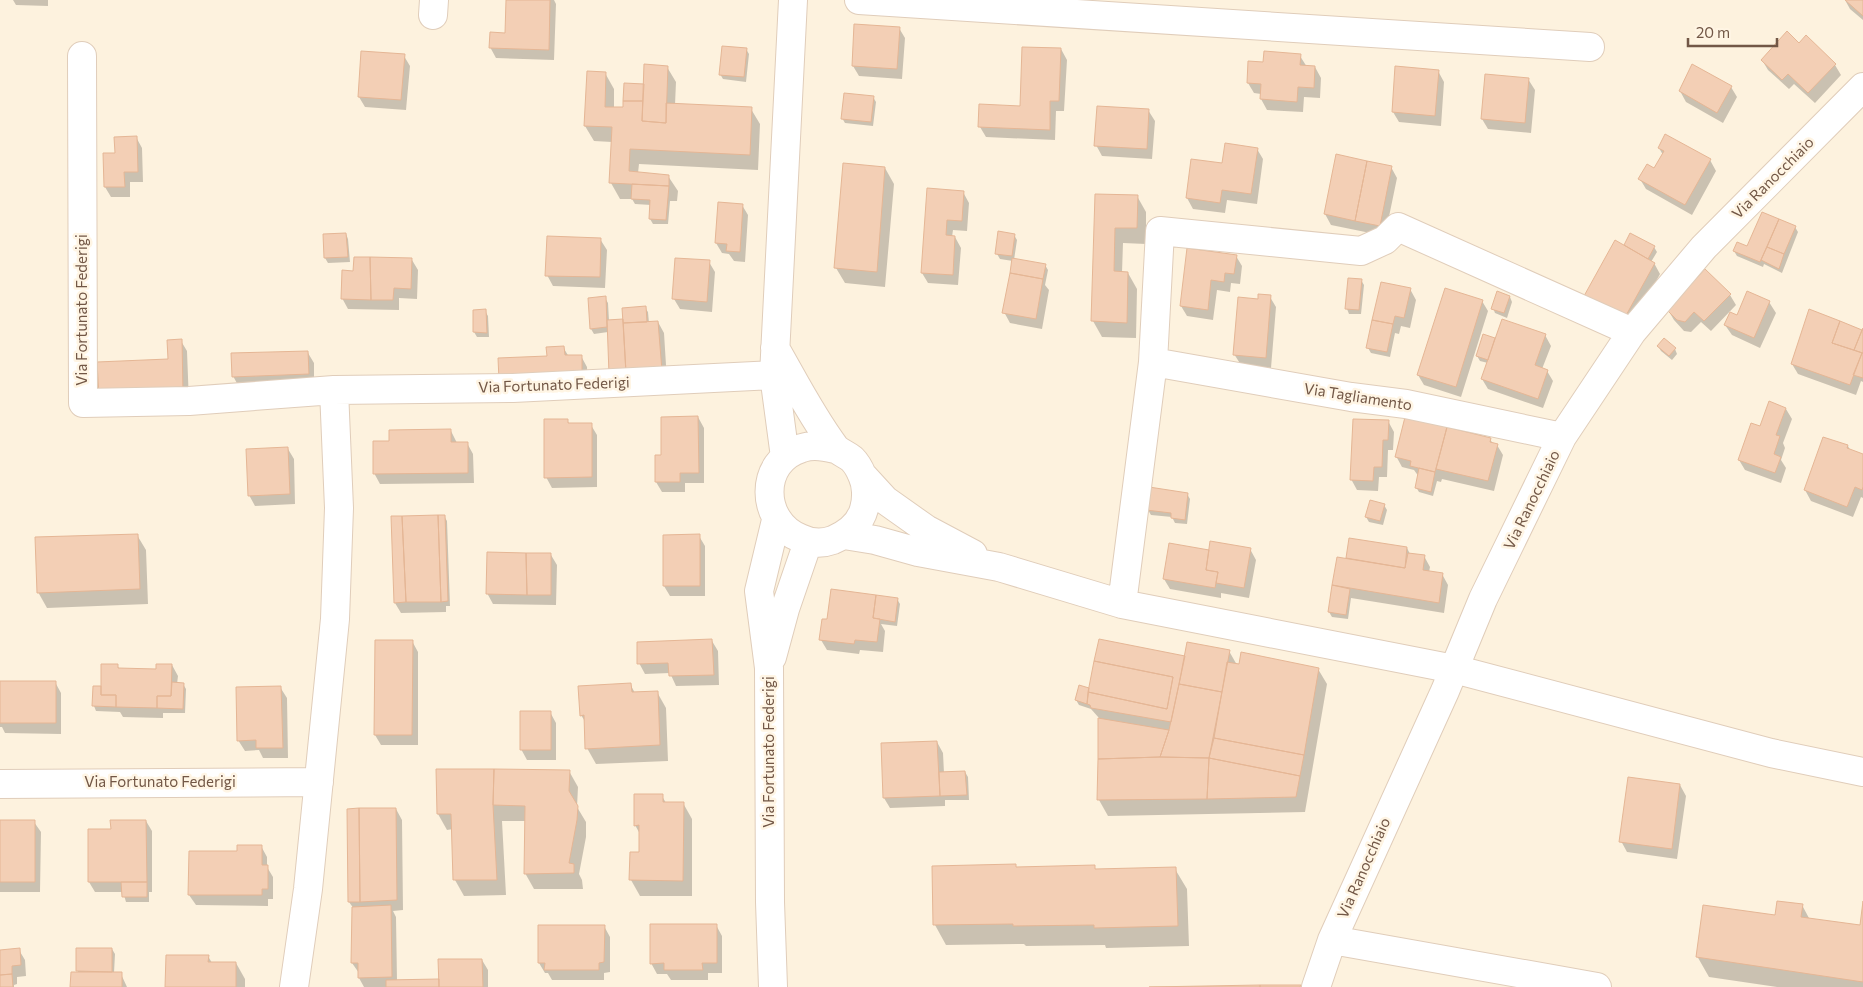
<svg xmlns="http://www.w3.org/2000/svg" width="1863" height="987" viewBox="0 0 1863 987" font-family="Commissioner,sans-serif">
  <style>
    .shadow { fill: #0003 }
    .building { fill: #f3cfb5; stroke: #e5b695 }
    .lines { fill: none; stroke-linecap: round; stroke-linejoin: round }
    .minor-casing { stroke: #e0cdba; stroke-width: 30 }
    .minor { stroke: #fff; stroke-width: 28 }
    .labels { text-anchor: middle; stroke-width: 5; stroke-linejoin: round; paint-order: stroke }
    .street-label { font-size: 15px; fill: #725746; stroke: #fff5e4 }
  </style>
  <rect width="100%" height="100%" fill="#fdf2de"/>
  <!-- shadow -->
  <path class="shadow" d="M13 0H48V6L16 5Z
    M507 0H554L556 4 554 60 496 58 490 47 506 34Z
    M1845 0H1863V20L1850 9Z
    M899 28 905 38 902 79 859 76 853 66Z
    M1799 45 1835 65 1841 75 1815 103 1794 84 1789 89 1768 70 1762 60Z
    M746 49 749 54 746 82 723 79 720 74Z
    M1061 49 1067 60 1064 111H1056L1055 140 986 137 980 127 1021 107Z
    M404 56 410 66 406 110 365 107 359 97Z
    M1300 56 1307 67H1315L1321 78 1320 98 1304 97 1303 112 1267 110 1261 99V94L1254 93 1248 83 1264 64Z
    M667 67 676 82 675 105 751 109 760 124 758 170 639 164 638 173 668 176 678 191 677 201H670L668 224H653L650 219 651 205 635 204 632 199H620L611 183 612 142 594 141 585 126 605 73 614 89V108L624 109 645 85Z
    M1438 71 1444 82 1441 126 1399 122 1393 112Z
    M1528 79 1535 90 1531 133 1488 129 1482 119Z
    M1731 87 1737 97 1723 123 1686 102 1680 91Z
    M873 97 876 102 873 126 845 123 842 118Z
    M1148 110 1155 121 1152 159 1102 156 1096 145Z
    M136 137 142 148 143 182H130V197H111L105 187 116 154Z
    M1659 148 1710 160 1716 171 1692 215 1646 189 1640 179 1655 170 1663 155Z
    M1257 149 1263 159 1257 204 1227 200 1225 213 1193 209 1187 198 1223 164Z
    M1391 167 1397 178 1385 236 1331 225 1325 214Z
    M885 168 894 184 885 287 845 283 836 268Z
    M928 189 963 192 969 203 967 231 953 230 952 237H955L961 248 958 285 928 283 922 273Z
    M1096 195 1137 196 1146 212V244L1123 243 1122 273H1128L1137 289 1136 338 1102 337 1093 321Z
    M742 205 748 215 745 262 734 261 729 254 722 253 716 243Z
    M1763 213 1795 227 1798 232 1782 273 1764 264 1763 267 1737 256 1734 251 1748 248Z
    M346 234 348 239 350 262 328 263 325 258Z
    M1631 234 1654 247 1657 252 1651 262 1654 263 1660 274 1631 328 1585 296 1624 247Z
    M1014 235 1017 240 1014 260 1045 265 1048 270 1045 285 1049 290 1042 329 1010 323 1004 312 1013 261 1000 259 997 254Z
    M600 239 607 250 605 288 553 286 547 275Z
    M1236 256 1242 266 1240 284 1231 283 1230 292 1217 290 1213 320 1187 316 1181 306Z
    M412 260 418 270 417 299 399 298V310L348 309 342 298 354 272Z
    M709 262 715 272 712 312 680 309 674 299Z
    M1361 280 1364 285 1361 314H1349L1347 309Z
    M1410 289 1416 300 1410 328 1401 326 1399 334 1395 333 1390 357 1371 353 1368 348Z
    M1748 293 1769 302 1776 313 1760 348 1732 335 1725 325 1737 317Z
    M1730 295 1736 305 1711 331 1701 322 1691 332 1684 331 1674 320 1668 310Z
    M1270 297 1276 307 1271 368 1241 365 1234 354 1259 300Z
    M1510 297 1512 302 1507 318 1495 313 1493 308Z
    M605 298 608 303 609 321 624 320 645 308 648 312 649 323 658 322 664 333 667 381 608 332 594 334 591 329Z
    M1482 301 1488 311 1461 397 1424 385 1418 375Z
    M1810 310 1863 331V382L1861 381 1856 395 1798 374 1792 364Z
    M485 311 488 316 489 337H477L474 332Z
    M1545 335 1551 346 1542 369 1547 371 1553 381 1543 408 1488 389 1482 379 1488 363 1480 361 1477 356 1494 339 1495 341Z
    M181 341 187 351 189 403 169 360Z
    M1658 346 1675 349 1677 354 1672 360 1661 351Z
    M563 347 569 357 581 356 587 367 588 388 548 357Z
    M308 353 314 363V384L239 387 233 376Z
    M1786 409 1792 419 1783 443 1785 448 1781 460 1786 468 1781 483 1745 470 1739 460 1761 428Z
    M698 417 704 428V483H685V492H662L656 482 663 456Z
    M1406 418 1490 439 1493 444 1497 445 1503 455 1494 491 1442 479 1441 482 1437 481 1433 496 1419 492 1416 487 1419 477 1414 470 1402 467 1396 456Z
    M567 420 570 425H591L597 435V487L552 488 546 477Z
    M1388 421 1394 432 1393 450H1388L1387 477H1379L1378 491 1357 490 1351 479Z
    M451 431 457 443H467L473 454 474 483 380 484 374 473 390 442Z
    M1824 438 1848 446 1850 450 1863 455V498L1861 497 1853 517 1811 501 1805 490Z
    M288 449 294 459 295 504 255 506 249 495Z
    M1187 494 1190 499 1187 524 1175 523 1172 517 1151 515 1148 510Z
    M1384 505 1387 510 1383 525 1369 522 1366 517Z
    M444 516 447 521 450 606H446V612L401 613 395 603Z
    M137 535 146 550 148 604 47 608 38 592Z
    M699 536 705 546V596H670L664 586Z
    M1350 540 1407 548 1410 554 1424 556 1430 567 1429 572 1442 574 1448 585 1444 613 1351 598 1348 619 1332 617 1329 612 1338 558 1347 560Z
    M1250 549 1256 560 1249 598 1221 593V598L1170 589 1164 579 1210 551Z
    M551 555 557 565 556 605 493 604 487 593Z
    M897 599 900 604 897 626 881 624 885 631 883 652 860 650 859 654 827 650 821 640 828 620Z
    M412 641 418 652V745H381L375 735Z
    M712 641 718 651 719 685 676 686 670 673 645 674 639 663Z
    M1229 651 1237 665 1318 669 1327 684 1305 812 1108 816 1099 800V718L1091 709 1079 705 1076 700 1088 689Z
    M117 665 120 670 157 671 172 665 178 676 177 684H183L186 689 185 713H163V718L123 717 120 712 96 711 94 706V687L102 690Z
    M55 682 61 693V734L5 733 2 727H0V683Z
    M630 684 635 693 657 692 666 708 668 761 596 764 587 748 586 723 581 715Z
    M280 687 287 698 288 758H263L259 750 245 751 238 740Z
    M550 712 556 723V760H527L521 749Z
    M937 742 943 753 944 773 965 772 968 777 969 800H945V806L890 808 884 798Z
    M569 771 578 787 577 807 586 822V837L579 874 582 880 583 889H534L525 873 526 821H502L506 895 464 896 455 880 453 829 447 830 438 814Z
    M1680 785 1686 796 1677 859 1627 852 1621 841Z
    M662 796 666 803H683L692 819V896H640L631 880 640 854V834L635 825Z
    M396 809 402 820 403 910 393 911 396 917 397 981H440L482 960 488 970V987H364L359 978V973L352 963 354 909 349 902Z
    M0 821 34 822 41 832 40 892H0Z
    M146 821 152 831V892H149V902H126L123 892H95L89 882V831L112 830Z
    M261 846 267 857V867L273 877V899H268V906L196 905 189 895 238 852Z
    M1094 867 1096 870 1175 869 1187 889 1189 946 1106 948 1105 945 1026 946 1024 944 946 945 935 925 1016 868Z
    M1802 905 1810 920 1861 927 1863 910V987H1777L1709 977 1697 956Z
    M716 925 722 936V973H708V980H671L667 974H657L651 963Z
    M604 926 610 937V972L604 973V980H552L548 973H545L539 963Z
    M77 949H112L115 954 114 973 121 974 127 987H72L78 973Z
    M19 950 25 960 26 976 17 977V984L14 985V987H0V951Z
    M208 956 212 963H236L245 979V987H167Z"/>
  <!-- building -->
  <path class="building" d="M506 0H550L549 50 489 48 490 32 505 33Z
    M1845 0H1863V16Z
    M854 24 900 27 897 69 852 66Z
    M1787 31 1799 43 1806 35 1836 64 1808 93 1788 74 1782 80 1761 60Z
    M722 46 747 48 744 77 719 75Z
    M1022 47 1061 48 1059 101H1050V130L978 127 979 104 1020 106Z
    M361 51 405 54 401 100 358 97Z
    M1264 51 1301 54 1300 65 1315 66 1314 88 1298 87 1297 102 1260 99 1261 84 1247 83 1248 61 1263 62Z
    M644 64 668 66 666 123 642 121Z
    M1692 64 1732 86 1717 113 1679 91Z
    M1395 66 1439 70 1435 116 1392 112Z
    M587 71 606 72 605 107H623V101H643L642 121 666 123V103L752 107 750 155 630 149 629 171 669 175V186L609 183 612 127 584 126Z
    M1485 74 1529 78 1525 123 1481 119Z
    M624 83 644 84 643 101H623Z
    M844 93 874 96 871 122 841 119Z
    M1097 106 1149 109 1147 149 1094 146Z
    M1665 134 1711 159 1685 205 1638 179 1647 164 1654 168 1664 151 1658 148Z
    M137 136 138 172H124L125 187H104L103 153H115L114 137Z
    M1225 143 1258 148 1251 194 1222 190 1220 203 1186 198 1191 159 1222 163Z
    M1336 154 1367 161 1355 221 1324 214Z
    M1367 161 1392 166 1380 226 1355 221Z
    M843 163 885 167 877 272 834 268Z
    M632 184 669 186 666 220 649 219 650 200 631 199Z
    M927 188 964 191 962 221 947 220 946 235 955 236 953 275 921 273Z
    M1095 194 1138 195 1137 228H1115L1114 271 1128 272 1127 323 1091 321Z
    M718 202 743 204 740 252 726 251 727 244 715 243Z
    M1762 212 1779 219 1760 262 1733 251 1737 242 1747 246Z
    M1779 219 1796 226 1784 254 1767 247Z
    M998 231 1015 234 1012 256 995 254Z
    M346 233 348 257 324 258 323 234Z
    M1630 233 1655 246 1648 259 1624 245Z
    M547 236 601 238 600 277 545 276Z
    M1615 240 1655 263 1624 319 1584 296Z
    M1767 247 1784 254 1779 269 1761 260Z
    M1187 248 1237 255 1234 274 1225 273 1224 282 1211 280 1208 310 1180 306Z
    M354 257H370L371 300 341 299 342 270 353 271Z
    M370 257 412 258 411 289 394 288 393 300H371Z
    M675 258 710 260 707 302 672 299Z
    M1012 258 1046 264 1043 279 1010 273Z
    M1705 269 1731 294 1704 321 1694 312 1685 322 1677 320 1667 310Z
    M1010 273 1043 279 1036 319 1002 313Z
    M1348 278 1362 279 1359 310 1345 309Z
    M1381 282 1411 288 1404 318 1395 316 1393 324 1372 320Z
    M1445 288 1483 300 1456 387 1417 375Z
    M1497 291 1510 296 1504 313 1491 309Z
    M1747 291 1770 301 1754 338 1724 325 1730 312 1737 315Z
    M1258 294 1271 295 1266 358 1233 355 1238 297 1258 299Z
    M606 296 607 327 590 329 588 298Z
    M646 306 647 322 623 323 622 308Z
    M486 309 487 333 473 332V310Z
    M1809 309 1840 321 1832 343 1862 353 1850 385 1791 364Z
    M623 319 626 373 609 374 607 320Z
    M1502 319 1546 334 1535 365 1548 370 1538 399 1481 379Z
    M1372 320 1393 324 1387 352 1366 348Z
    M658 321 662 371 626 373 623 323Z
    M1840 321 1862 330 1854 350 1832 343Z
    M1863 328V353L1854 350Z
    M1483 334 1495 338 1488 360 1476 356Z
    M1664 338 1676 348 1669 356 1657 346Z
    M182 339 183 392 99 396 97 362 168 359 167 340Z
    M564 346 565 355H582V378L499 380 498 358 547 356 546 347Z
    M308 351 309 374 232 377 231 353Z
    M1862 353H1863V378L1853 375Z
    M1769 401 1786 408 1776 435 1780 436 1774 454 1781 457 1775 473 1738 460 1751 423 1760 426Z
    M698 416 699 473H680V482H655V455H661V417Z
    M1405 417 1447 427 1435 472 1410 466 1411 461 1395 457Z
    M544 419H568V423H592V477L544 478Z
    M1353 419 1389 420 1388 440H1383L1382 467H1374L1373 481 1350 480Z
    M1447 427 1491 438 1490 442 1498 444 1488 481 1436 469Z
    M451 429V442H468V473L373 474V441H389V430Z
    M1823 437 1848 445 1847 448 1863 454V487L1862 490 1855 487 1847 507 1804 490Z
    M288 447 290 494 248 496 246 449Z
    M1419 468 1435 472 1431 492 1415 488Z
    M1149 487 1188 493 1185 520 1171 518V513L1146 510Z
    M1370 500 1385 504 1380 521 1365 517Z
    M438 515 441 602H406L402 516Z
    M438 515H445L448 601 441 602Z
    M391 516H402L406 602 394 603Z
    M138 534 140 589 37 593 35 537Z
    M700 534V586H663V535Z
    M1349 538 1407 547 1405 568 1346 558Z
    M1210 541 1251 548 1244 588 1216 583 1218 572 1206 570Z
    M1169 543 1209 550 1206 570 1218 572 1215 588 1163 579Z
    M487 552 526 553 527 595 486 594Z
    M526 553H551V595H527Z
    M1408 553 1425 555 1423 570 1443 573 1439 603 1332 585 1337 557 1405 568Z
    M1332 585 1350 589 1346 615 1328 612Z
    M831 589 876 595 873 618 880 619 877 642 855 640 854 644 819 640 822 619H827Z
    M876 595 898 598 895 622 873 618Z
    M712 639 714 675 669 676 668 663 637 664V642Z
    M1099 639 1185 656 1171 722 1091 708 1090 705 1087 704 1088 692 1167 709 1173 677 1094 661Z
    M375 640H413L412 735H374Z
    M1187 642 1230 650 1222 692 1179 684Z
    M1241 652 1319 668 1304 755 1214 738 1227 662 1239 664Z
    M1094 661 1173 677 1167 709 1088 692Z
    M101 664H118V668L156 669V664H172L171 696H157V708L116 707V695H101Z
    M0 681H56V723H0Z
    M172 682 184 683 183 709 157 708V696H171Z
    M631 683 632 692 658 691 660 745 585 749 584 715 580 716 578 686Z
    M1179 684 1222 692 1209 758 1160 757 1169 730Z
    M1079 685 1089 688 1087 704 1075 700Z
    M93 686H101V695H116V707L92 706Z
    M281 686 283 748H256V740L237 741 236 687Z
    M520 711H551V750H520Z
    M1098 718 1169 730 1160 757 1098 759Z
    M1214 738 1304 755 1300 776 1209 758Z
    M937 741 940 796 883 798 881 743Z
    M1160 757 1209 758 1207 799 1097 800 1098 759Z
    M1209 758 1300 776 1296 797 1207 799Z
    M436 769H494L493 805 497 880H453L451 814H437Z
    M494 769 570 770 569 791 578 806 577 820 569 863 574 864V873L524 874 525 806 493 805Z
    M965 771 967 795 940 796 939 772Z
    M1628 777 1680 784 1672 849 1619 842Z
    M634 794H663V802H684L683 881 629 880 630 852H639V825L634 826Z
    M359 808H396L397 900 360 902Z
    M359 808 360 902H348L347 809Z
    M0 820H35V882H0Z
    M110 820H146L147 882H88V829H111Z
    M237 845H262V865H268V889H262V895H188L189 851H237Z
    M1016 864V867L1095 865V869L1176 867 1178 926 1094 928V925L1013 926V924L933 925 932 866Z
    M121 882H147V897H122Z
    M1777 901 1803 904 1801 917 1860 925 1863 901V982L1696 957 1703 905 1775 915Z
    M391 905 392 977 358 978V963H351L352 907Z
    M650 924H717V963H702L703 970H664V963L650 964Z
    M538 925H605L604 962 599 963V970H544L545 963H538Z
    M20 948 21 965 12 966V974L0 975V950Z
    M76 948H112V972L76 971Z
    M166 955H209L208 962H236V987H165Z
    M438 959H482L483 987H439Z
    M71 972H122V987H70Z
    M12 974 13 987H0V975Z
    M439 979V987H386V980Z
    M1260 985V987H1149Z
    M1260 985H1301L1300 987H1260Z"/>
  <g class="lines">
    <!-- minor casing -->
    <g class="minor-casing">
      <path id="minor" d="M859 0 1590 47
        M433 15 434 0
        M82 56 83 403 189 401 334 390 513 388 774 375
        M775 348C794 381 811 415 834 446 838 452 846 454 852 459 856 463 860 470 862 475 867 485 867 499 864 509 860 524 847 534 833 540 822 544 810 543 800 538 760 522 758 461 802 448 813 444 824 446 835 449
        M1153 362 1351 397 1406 404 1562 437
        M785 457 774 375 793 0
        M863 476 885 500 926 529 973 554
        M844 535 875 540 918 552 999 567 1122 604 1454 669 1771 753 1863 772
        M1122 604 1153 362 1160 231 1361 251 1385 240 1398 227 1632 332
        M772 657 785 609 808 542
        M0 784 319 782
        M1332 940 1597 987
        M294 987 308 889 335 619 339 508 334 390
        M773 987 770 902 769 668 759 591 776 520
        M1316 987 1332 940 1445 691 1483 599 1562 437 1632 332 1704 247 1863 87"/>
    </g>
    <!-- minor -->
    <use href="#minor" class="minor"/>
  </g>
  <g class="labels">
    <!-- street labels -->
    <g class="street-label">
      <text transform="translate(1773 178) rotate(-45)" y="5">Via Ranocchiaio</text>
      <text transform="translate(82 310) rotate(-90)" y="5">Via Fortunato Federigi</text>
      <text transform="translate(554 385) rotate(-2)" y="5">Via Fortunato Federigi</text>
      <text transform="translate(1358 397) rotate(9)" y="5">Via Tagliamento</text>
      <text transform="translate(1532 500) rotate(-64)" y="5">Via Ranocchiaio</text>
      <text transform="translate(769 752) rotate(-90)" y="5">Via Fortunato Federigi</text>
      <text x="160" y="787">Via Fortunato Federigi</text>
      <text transform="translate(1364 868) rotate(-66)" y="5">Via Ranocchiaio</text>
    </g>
  </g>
  <!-- scale -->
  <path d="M1688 38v8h89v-8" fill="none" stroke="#725746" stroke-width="2.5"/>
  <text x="1696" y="38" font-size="15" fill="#725746" stroke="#fff5e4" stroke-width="4" paint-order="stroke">20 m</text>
</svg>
